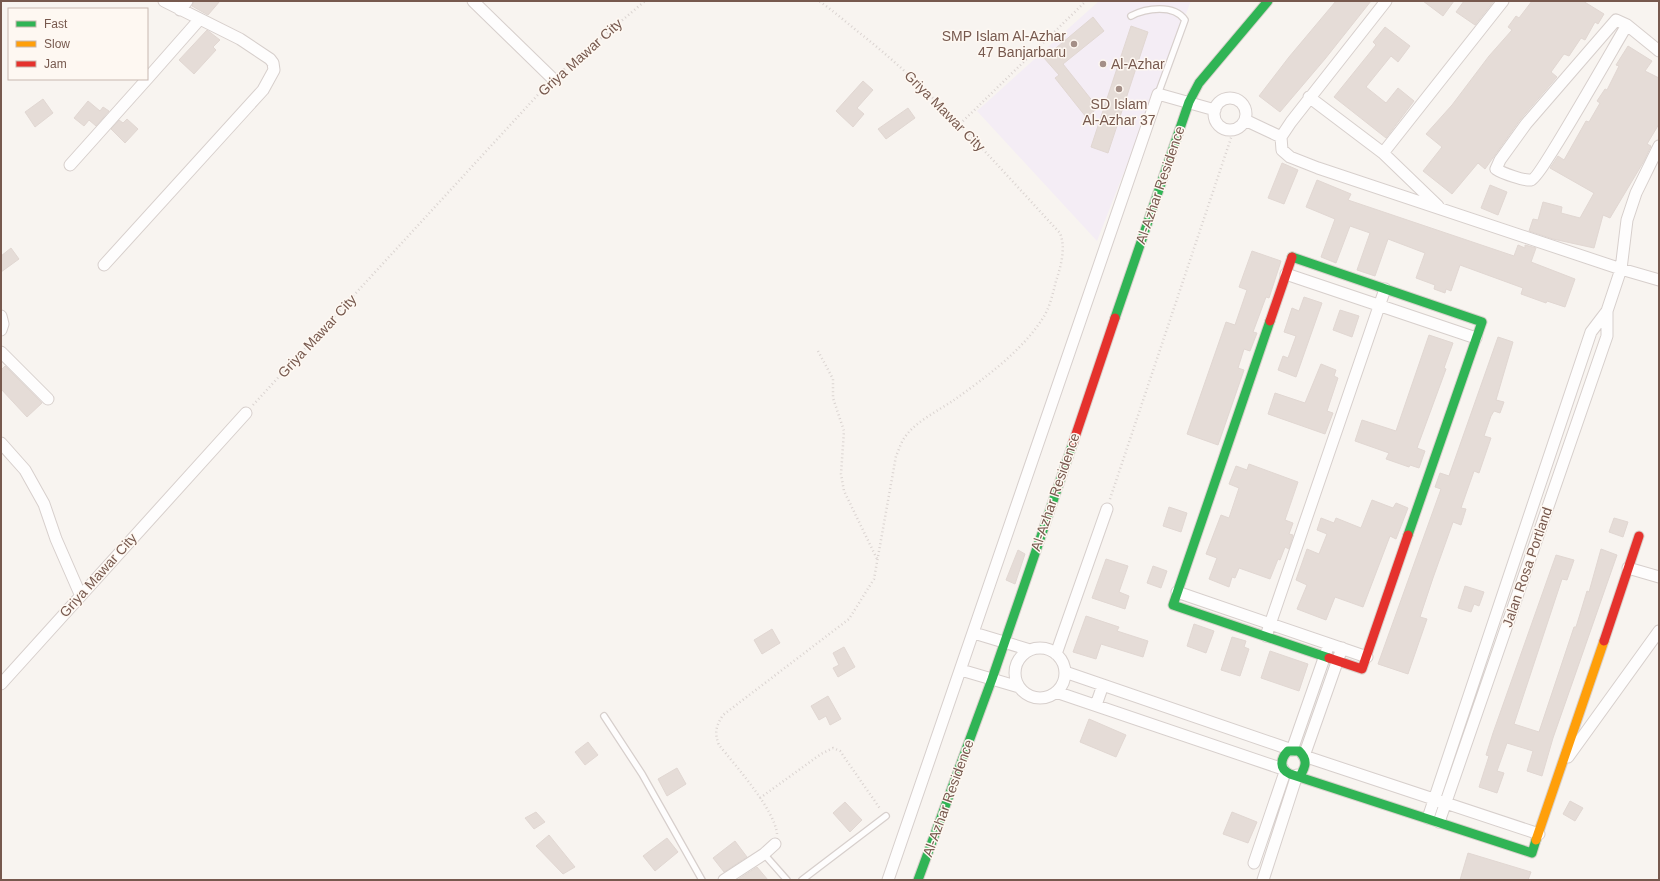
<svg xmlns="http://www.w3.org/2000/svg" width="1660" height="881" viewBox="0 0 1660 881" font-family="Arial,sans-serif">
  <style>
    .education { fill: #f4edf5 }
    .building { fill: #e5dcd7; stroke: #e1d7d2 }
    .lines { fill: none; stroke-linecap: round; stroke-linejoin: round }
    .lane-casing { stroke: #d7cfcc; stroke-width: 8 }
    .street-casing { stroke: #d7cfcc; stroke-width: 13 }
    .fast-casing { stroke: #d8d0cb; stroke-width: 11 }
    .slow-casing { stroke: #d8d0cb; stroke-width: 11 }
    .jam-casing { stroke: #d8d0cb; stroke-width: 11 }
    .path { stroke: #dad3d0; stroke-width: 2.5; stroke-dasharray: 1 3; stroke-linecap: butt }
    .lane { stroke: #fefdfd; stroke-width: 5.5 }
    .street { stroke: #fefdfd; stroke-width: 11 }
    .fast { stroke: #30b455; stroke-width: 9 }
    .slow { stroke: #ff9f0a; stroke-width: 9 }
    .jam { stroke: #e5322d; stroke-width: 9 }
    .poi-dot { fill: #a48f87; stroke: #fef8f2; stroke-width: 1.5 }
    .labels { text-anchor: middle; stroke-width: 3; stroke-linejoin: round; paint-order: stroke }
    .poi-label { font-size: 14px; fill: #77594e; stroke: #fef8f2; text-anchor: end }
    .street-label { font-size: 14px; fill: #77594e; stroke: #fef8f2 }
  </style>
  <rect width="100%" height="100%" fill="#f8f4f0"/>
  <!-- education -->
  <path class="education" d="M1099 1H1191L1097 241 977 111Z"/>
  <!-- building -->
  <path class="building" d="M194 1H220L208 15 192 6Z
    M1336 1H1371L1325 59 1280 112 1259 96 1289 57Z
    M1423 1H1454L1443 16Z
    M1464 1H1494L1475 25 1456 12Z
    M1532 1H1583L1604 14 1598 24 1595 22 1585 40 1581 38 1569 56 1564 54 1551 72 1557 77 1520 120 1485 169 1478 163 1452 194 1423 171 1442 147 1426 134 1452 105 1489 56 1512 30 1508 27 1516 16 1519 18Z
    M1093 17 1104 31 1063 64 1098 108 1086 117 1055 78 1059 75 1044 58Z
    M1131 26 1148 32 1108 153 1091 147Z
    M1385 27 1410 46 1398 62 1391 56 1366 87 1386 103 1398 88 1414 101 1386 138 1334 97 1376 45 1373 42Z
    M207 30 220 40 213 47 216 50 194 74 179 60Z
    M1628 46 1652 61 1645 71 1659 78V124L1647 144 1651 146 1644 161 1610 218 1603 215 1594 248 1553 239 1529 231 1533 219 1538 220 1543 202 1562 207 1561 213 1580 218 1594 193 1550 168 1558 156 1564 160 1586 121 1589 122 1600 103 1597 101 1605 89 1607 90 1619 66 1616 65Z
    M863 81 873 90 857 108 864 114 853 127 836 111Z
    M43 99 53 113 35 127 25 112Z
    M88 101 100 111 103 107 109 111 96 126 89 120 84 126 74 118Z
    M908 108 915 118 886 139 878 129Z
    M127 119 138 129 125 143 111 129 119 120 123 123Z
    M1282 163 1298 170 1284 204 1268 198Z
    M1317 180 1351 194 1348 200 1514 256 1518 245 1525 248V245L1536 248 1531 262 1575 279 1565 307 1547 301 1546 303 1521 294 1523 288 1460 265 1451 291 1446 289 1445 293 1434 289 1435 285 1416 278 1425 253 1388 239 1375 276 1357 270 1370 233 1350 226 1336 263 1321 257 1335 219 1306 207Z
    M1490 185 1507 192 1498 215 1481 208Z
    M11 248 19 259 1 272V256Z
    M1252 251 1281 261 1269 298 1266 297 1253 332 1257 333 1250 351 1244 349 1238 368 1244 370 1218 445 1187 434 1226 322 1235 325 1247 290 1239 287Z
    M1304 297 1322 303 1296 377 1278 370 1283 356 1288 358 1296 336 1284 332 1292 308 1299 311Z
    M1340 310 1359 316 1352 337 1333 330Z
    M1429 335 1453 343 1444 368 1446 369 1417 448 1425 451 1419 468 1410 465 1409 467 1386 459 1389 453 1355 441 1362 420 1396 431Z
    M1498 337 1513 342 1496 400 1504 402 1500 413 1494 411 1491 416 1484 436 1491 438 1479 473 1474 471 1461 508 1466 509 1461 525 1453 522 1433 578 1420 617 1427 619 1408 674 1378 664 1441 489 1435 487 1440 473 1449 476Z
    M1321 364 1336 370 1334 376 1338 378 1327 411 1333 413 1325 434 1268 414 1275 393 1305 403Z
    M5 366 42 403 27 417 1 389V370Z
    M1249 464 1298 482 1285 520 1293 523 1289 534 1293 535 1289 549 1285 547 1280 560 1278 559 1270 579 1239 568 1235 578 1232 577 1229 587 1209 579 1217 558 1206 554 1221 515 1229 518 1239 488 1229 484 1236 466 1247 470Z
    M1372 500 1393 508 1396 503 1408 508 1396 539 1390 536 1363 607 1335 597 1326 620 1297 609 1307 585 1296 580 1307 549 1319 554 1327 534 1317 530 1321 518 1334 523 1336 518 1361 528Z
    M1169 507 1187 513 1181 532 1163 526Z
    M1614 518 1628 522 1623 537 1609 532Z
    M1601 549 1617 555 1553 738 1542 776 1527 771 1533 751 1507 743 1497 771 1504 773 1497 793 1479 787 1489 756 1486 755 1493 733 1556 555 1574 560 1567 580 1562 579 1514 724 1539 732 1574 627H1576L1587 591 1589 592Z
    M1018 550 1025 554 1015 584 1006 580Z
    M1106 559 1128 566 1119 592 1129 596 1125 609 1092 598Z
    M1153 566 1167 571 1161 588 1147 583Z
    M1465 586 1484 592 1479 606 1474 604 1471 612 1458 608Z
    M1086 616 1119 627 1117 631 1148 641 1143 657 1101 644 1096 659 1073 652Z
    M1194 624 1214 631 1206 653 1187 646Z
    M772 629 780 643 762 654 754 640Z
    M1232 637 1246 641 1244 647 1249 649 1240 676 1221 670Z
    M844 647 855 667 838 677 833 668 839 665 833 653Z
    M1270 651 1308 664 1299 691 1261 678Z
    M828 696 841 719 830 725 826 716 819 720 811 706Z
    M1089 719 1126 735 1116 757 1080 742Z
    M588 742 598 755 585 765 575 752Z
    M677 768 686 784 667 796 658 779Z
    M1570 801 1583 808 1575 821 1563 814Z
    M845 802 862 820 850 832 833 813Z
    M536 812 545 822 534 829 525 818Z
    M1232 812 1257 822 1248 843 1223 834Z
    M549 835 575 867 563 874 536 846Z
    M667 838 678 852 655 871 643 856Z
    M735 841 747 857 724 872 713 858Z
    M1468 853 1531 872 1528 880H1460Z
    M757 867 768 880H737Z"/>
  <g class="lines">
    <!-- lane casing -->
    <g class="lane-casing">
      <path id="lane" d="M1131 16C1146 8 1174 4 1185 20L1158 94
        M604 716 642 774 702 880
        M764 854 787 880
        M802 880 886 816"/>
    </g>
    <!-- street casing -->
    <g class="street-casing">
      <path id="street" d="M473 1 553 79
        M1386 1 1291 122 1281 137 1282 150 1290 157 1318 168 1621 269 1659 280
        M180 10 187 1
        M1627 25C1616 43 1540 178 1531 180 1524 181 1502 173 1496 169L1500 160 1526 124 1616 20 1627 25 1659 51
        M147 79 199 20
        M1309 97 1383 153 1438 206
        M1214 114a16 16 0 1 1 32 0a16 16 0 1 1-32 0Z
        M1245 120 1281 137
        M1383 153 1503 1
        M70 165 147 79
        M104 265 263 90 274 70 273 63 270 59 240 39 164 1
        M1286 274 1476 338
        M1 316 3 324 1 330
        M1 352 48 399
        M1 443 25 470 44 504 56 539 80 594
        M1628 568 1659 577
        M1177 592 1367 657
        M974 633 1030 650
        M1266 636 1385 289
        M1342 648 1304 756 1539 834
        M1015 673a25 25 0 1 1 50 0a25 25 0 1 1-50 0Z
        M1056 654 1107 509
        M961 670 1019 687
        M1065 672 1292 750 1329 644
        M1 684 246 413
        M1056 692 1283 769
        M1096 705 1103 685
        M1568 757 1659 631
        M1428 818 1591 332 1607 311
        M1439 822 1607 336V311L1621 269 1627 220 1636 193 1659 146
        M1254 863 1285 772
        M724 880 764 854 775 844
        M888 880 1158 94 1215 110
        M1263 880 1297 775"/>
    </g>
    <!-- fast casing -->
    <g class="fast-casing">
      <path id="fast" d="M1292 257 1482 322 1408 535
        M1115 318 1189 102 1199 83 1268 1
        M1270 321 1173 605 1329 658
        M1300 776C1306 766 1308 760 1299 751H1288C1280 759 1279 769 1290 774L1532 853 1536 840
        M918 880 992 679 1073 443"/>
    </g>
    <!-- slow casing -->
    <g class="slow-casing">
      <path id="slow" d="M1536 840 1604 641"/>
    </g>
    <!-- jam casing -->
    <g class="jam-casing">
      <path id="jam" d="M1270 321 1292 257
        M1073 443 1115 318
        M1604 641 1639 536
        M1329 658 1362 669 1408 535"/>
    </g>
    <!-- path -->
    <path class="path" d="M561 72 645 1
      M960 124 1086 1
      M818 351 833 379V398L844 431 841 474 844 491 878 561
      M253 405 546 86
      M1110 499 1234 129
      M760 798 821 754 833 748 840 751 881 810
      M777 834C775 810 735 765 719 745 714 733 716 726 723 715L849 619 874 579 896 456C899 450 901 442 905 437 916 421 938 411 954 400 985 378 1022 351 1043 318 1050 307 1053 293 1056 281 1061 266 1066 248 1060 233 995 163 933 90 857 31 845 21 832 10 819 1"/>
    <!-- lane -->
    <use href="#lane" class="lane"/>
    <!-- street -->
    <use href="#street" class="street"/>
    <!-- fast -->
    <use href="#fast" class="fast"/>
    <!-- slow -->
    <use href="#slow" class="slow"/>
    <!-- jam -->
    <use href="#jam" class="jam"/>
  </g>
  <!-- markers -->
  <g class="poi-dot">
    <circle cx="1074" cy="44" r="4"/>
    <circle cx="1103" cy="64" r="4"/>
    <circle cx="1119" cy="89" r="4"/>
  </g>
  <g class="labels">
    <!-- poi labels -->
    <g class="poi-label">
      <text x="1066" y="41">SMP Islam Al-Azhar<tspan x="1066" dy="16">47 Banjarbaru</tspan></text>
      <text x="1111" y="69" text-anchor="start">Al-Azhar</text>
      <text x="1119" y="109" text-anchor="middle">SD Islam<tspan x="1119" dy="16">Al-Azhar 37</tspan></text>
    </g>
    <!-- street labels -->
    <g class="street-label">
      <text transform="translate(580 57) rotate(-42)" y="5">Griya Mawar City</text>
      <text transform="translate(945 111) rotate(45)" y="5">Griya Mawar City</text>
      <text transform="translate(1160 185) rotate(-71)" y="5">Al-Azhar Residence</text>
      <text transform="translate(317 336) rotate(-47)" y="5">Griya Mawar City</text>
      <text transform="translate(1055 492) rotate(-71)" y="5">Al-Azhar Residence</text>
      <text transform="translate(1527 567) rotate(-71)" y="5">Jalan Rosa Portland</text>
      <text transform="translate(98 575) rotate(-48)" y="5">Griya Mawar City</text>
      <text transform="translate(948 798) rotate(-70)" y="5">Al-Azhar Residence</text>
    </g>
  </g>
  <!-- border -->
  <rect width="1660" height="881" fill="none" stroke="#77594e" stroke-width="4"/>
  <!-- legend -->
  <rect x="8" y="8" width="140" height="72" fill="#fef8f2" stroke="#c8b8b0"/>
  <rect x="16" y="21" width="20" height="6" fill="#30b455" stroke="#c8b8b0"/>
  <text x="44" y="28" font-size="12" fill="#77594e">Fast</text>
  <rect x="16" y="41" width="20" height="6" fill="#ff9f0a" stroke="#c8b8b0"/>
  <text x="44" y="48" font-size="12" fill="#77594e">Slow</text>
  <rect x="16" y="61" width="20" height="6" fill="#e5322d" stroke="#c8b8b0"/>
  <text x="44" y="68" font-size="12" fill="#77594e">Jam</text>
</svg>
